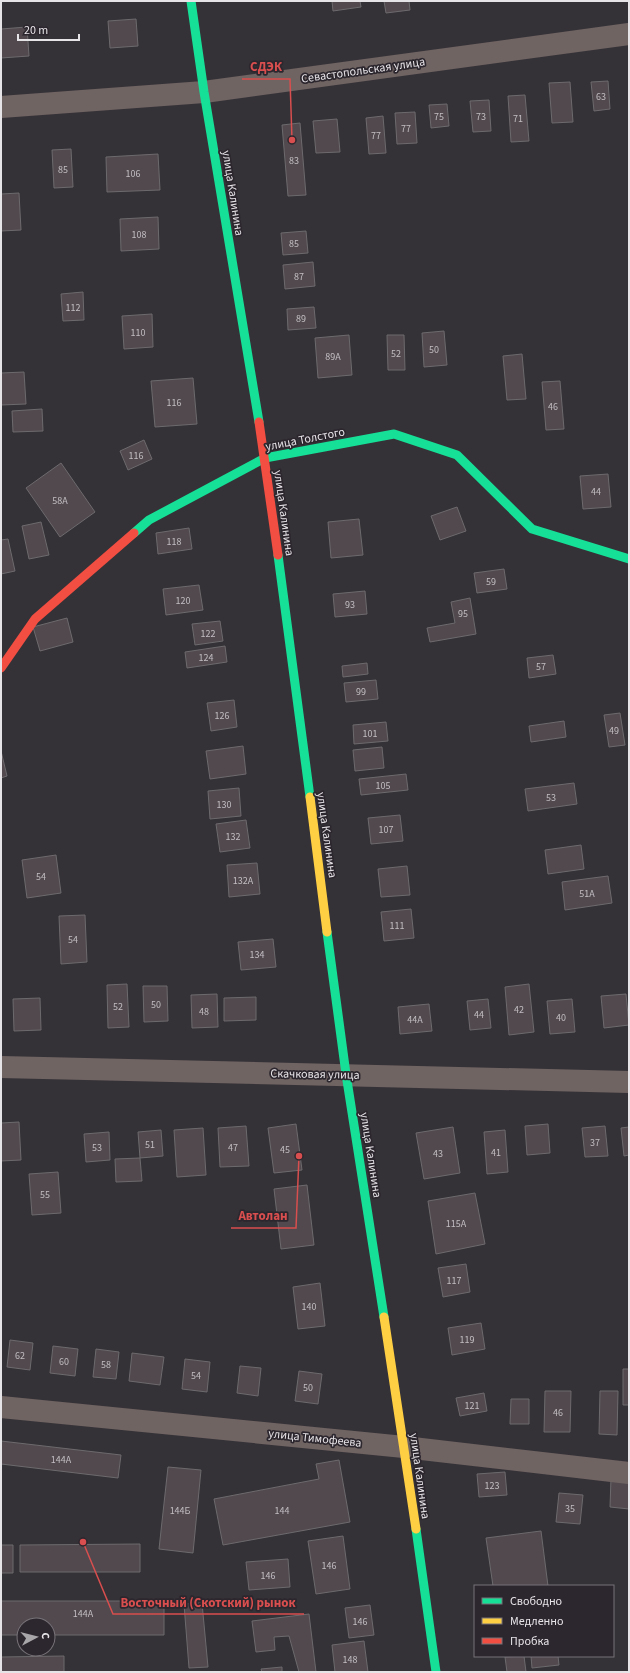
<svg xmlns="http://www.w3.org/2000/svg" width="630" height="1673" viewBox="0 0 630 1673" font-family="'Source Sans 3',sans-serif">
  <style>
    .building { fill: #51494e; stroke: #6d6a6d }
    .lines { fill: none; stroke-linecap: round; stroke-linejoin: round }
    .street { stroke: #706463; stroke-width: 22 }
    .fast { stroke: #16e098; stroke-width: 9 }
    .slow { stroke: #ffcf43; stroke-width: 9 }
    .jam { stroke: #f24e42; stroke-width: 9 }
    .labels { text-anchor: middle; stroke-width: 3.5; stroke-linejoin: round; paint-order: stroke }
    .number-label { font-size: 10px; fill: #c2bdc2 }
    .street-label { font-size: 12px; fill: #e7e4e8; stroke: #2c272e }
    .leader { fill: none; stroke: #d94e4e; stroke-width: 1.5 }
    .callout-dot { fill: #d94e4e; stroke: #2c272e; stroke-width: 1.5 }
    .callout-label { font-size: 13px; text-anchor: middle; font-weight: bold; fill: #d94e4e; stroke: #2c272e; stroke-width: 3.5; stroke-linejoin: round; paint-order: stroke }
  </style>
  <rect width="100%" height="100%" fill="#353237"/>
  <!-- building -->
  <path class="building" d="M332 1H360L361 7 333 11Z
    M384 1H409L410 10 386 13Z
    M136 19 138 46 110 48 108 21Z
    M27 27 29 56 1 58V29Z
    M608 81 610 109 594 111 591 82Z
    M570 82 573 122 552 123 549 83Z
    M525 95 529 141 511 142 508 96Z
    M489 100 491 131 473 132 470 101Z
    M447 104 449 126 431 128 429 105Z
    M415 112 417 143 397 144 395 113Z
    M383 116 386 153 369 154 366 118Z
    M337 119 340 152 316 153 313 121Z
    M300 123 306 195 288 196 282 125Z
    M71 149 73 187 54 188 52 150Z
    M158 154 160 190 107 192 106 157Z
    M19 193 21 230 1 231V194Z
    M158 217 159 249 121 251 120 219Z
    M306 231 308 253 283 255 281 233Z
    M313 262 315 286 285 289 283 265Z
    M83 292 84 320 63 321 61 294Z
    M314 307 316 328 288 330 287 309Z
    M152 314 153 347 124 349 122 316Z
    M444 331 447 365 424 367 422 333Z
    M349 335 352 375 318 378 315 338Z
    M387 335H404L405 370H388Z
    M522 354 526 399 507 400 503 356Z
    M24 372 26 404 1 405V373Z
    M193 378 197 424 155 427 151 381Z
    M560 381 564 429 546 430 542 382Z
    M42 409 43 431 13 432 12 411Z
    M144 440 152 459 128 470 120 451Z
    M61 463 95 512 60 537 26 488Z
    M608 474 611 507 583 509 580 476Z
    M457 507 466 531 440 540 431 516Z
    M359 519 363 555 331 558 328 522Z
    M41 522 49 555 29 559 22 526Z
    M189 528 192 549 158 554 156 533Z
    M8 539 15 571 1 574V540Z
    M504 569 507 589 477 593 474 573Z
    M199 585 203 610 166 615 163 589Z
    M365 591 367 614 335 617 333 594Z
    M470 598 476 634 430 642 427 628 455 623 451 602Z
    M67 618 73 642 40 651 33 627Z
    M220 621 223 641 195 645 192 624Z
    M225 646 227 662 187 668 185 652Z
    M553 655 556 674 529 678 527 658Z
    M367 663 368 674 343 677 342 666Z
    M376 680 378 699 346 702 344 683Z
    M234 700 237 727 211 731 207 703Z
    M620 713 625 745 609 747 604 715Z
    M564 721 566 737 531 742 529 726Z
    M386 722 388 741 354 744 353 725Z
    M243 746 246 774 210 779 206 751Z
    M382 747 384 768 355 771 353 750Z
    M1 751 7 776 1 778Z
    M406 774 408 790 361 795 359 779Z
    M574 783 577 804 528 811 525 789Z
    M239 788 241 816 210 819 208 791Z
    M400 815 403 841 371 844 368 818Z
    M246 820 250 848 220 852 216 824Z
    M581 845 584 869 548 874 545 850Z
    M56 855 61 893 27 898 22 860Z
    M257 863 260 894 229 897 227 865Z
    M407 866 410 895 381 897 378 869Z
    M608 876 612 903 565 910 562 882Z
    M411 909 414 938 384 941 381 912Z
    M85 915 87 962 61 964 59 916Z
    M273 939 276 967 241 970 238 942Z
    M127 984 129 1027 108 1028 107 985Z
    M529 984 534 1032 509 1035 505 987Z
    M143 986H167L168 1021 144 1022Z
    M217 994 218 1027 192 1028 191 995Z
    M626 994 629 1025 604 1028 601 996Z
    M256 997V1020L224 1021V998Z
    M40 998 41 1030 14 1031 13 999Z
    M488 999 491 1028 470 1030 467 1001Z
    M572 999 575 1032 550 1034 547 1001Z
    M429 1004 432 1031 400 1034 398 1007Z
    M19 1122 21 1160 1 1161V1123Z
    M296 1124 302 1170 274 1173 268 1128Z
    M548 1124 550 1153 527 1155 525 1126Z
    M246 1126 249 1166 220 1167 218 1128Z
    M605 1126 608 1156 585 1157 582 1128Z
    M453 1127 460 1173 424 1179 416 1133Z
    M629 1127V1155L624 1156 621 1128Z
    M203 1128 206 1175 177 1177 174 1130Z
    M161 1130 163 1156 140 1158 138 1132Z
    M505 1130 508 1172 487 1174 484 1132Z
    M109 1132 110 1160 86 1162 84 1134Z
    M140 1158 142 1181 116 1182 115 1159Z
    M58 1172 61 1213 32 1215 29 1174Z
    M307 1185 314 1245 281 1249 274 1189Z
    M475 1193 485 1244 436 1254 428 1201Z
    M466 1264 470 1292 443 1297 438 1268Z
    M320 1283 325 1326 298 1329 293 1287Z
    M481 1323 485 1349 452 1355 448 1328Z
    M10 1340 33 1343 30 1370 7 1367Z
    M53 1346 78 1349 75 1376 50 1373Z
    M96 1349 119 1352 116 1379 93 1377Z
    M132 1353 164 1357 160 1385 129 1381Z
    M185 1359 210 1362 207 1392 182 1389Z
    M240 1366 261 1368 258 1396 237 1393Z
    M623 1369H629V1405H623Z
    M299 1371 322 1374 318 1404 295 1401Z
    M545 1391H571L570 1432H544Z
    M600 1391H618L617 1435 599 1434Z
    M484 1393 487 1411 460 1416 456 1398Z
    M511 1399H529V1424H510Z
    M1 1441 121 1455 118 1478 1 1464Z
    M339 1460 350 1522 223 1545 214 1499 319 1479 316 1464Z
    M168 1467 201 1470 193 1553 159 1549Z
    M505 1472 507 1495 479 1497 477 1474Z
    M611 1478 629 1480V1509L610 1507Z
    M559 1493 583 1495 580 1524 556 1522Z
    M541 1531 548 1586H493L486 1538Z
    M343 1536 350 1589 316 1594 308 1541Z
    M140 1544V1572H20V1545Z
    M1 1545H13V1573H1Z
    M288 1559 290 1587 249 1590 246 1562Z
    M1 1601H164V1635H48V1625H24V1635H1Z
    M202 1603 208 1667 189 1668 184 1604Z
    M370 1605 374 1635 349 1638 345 1608Z
    M309 1614 316 1672H299L289 1636 274 1637 275 1650 256 1652 252 1621Z
    M364 1641 368 1672H335L332 1645Z
    M64 1656V1672H1V1657Z
    M524 1656 526 1672H507L505 1657Z
    M531 1656H558L559 1665 532 1668Z
    M282 1667V1672H262L261 1669Z"/>
  <g class="lines">
    <!-- street -->
    <path class="street" d="M1 107 204 92 629 34
      M1 1067 629 1082
      M1 1407 404 1447 629 1473"/>
    <!-- fast -->
    <path class="fast" d="M191 1 204 92 259 422
      M134 533 149 520 265 458 394 434 457 455 532 529 629 559
      M278 555 310 797
      M327 932 346 1074 384 1317
      M416 1529 436 1672"/>
    <!-- slow -->
    <path class="slow" d="M310 797 327 932
      M384 1317 416 1529"/>
    <!-- jam -->
    <path class="jam" d="M259 422 278 555
      M1 668 35 619 134 533"/>
  </g>
  <g class="labels">
    <!-- number labels -->
    <g class="number-label">
      <text x="601" y="100">63</text>
      <text x="439" y="120">75</text>
      <text x="481" y="120">73</text>
      <text x="518" y="122">71</text>
      <text x="406" y="132">77</text>
      <text x="376" y="139">77</text>
      <text x="294" y="164">83</text>
      <text x="63" y="173">85</text>
      <text x="133" y="177">106</text>
      <text x="139" y="238">108</text>
      <text x="294" y="247">85</text>
      <text x="299" y="280">87</text>
      <text x="73" y="311">112</text>
      <text x="301" y="322">89</text>
      <text x="138" y="336">110</text>
      <text x="434" y="353">50</text>
      <text x="396" y="357">52</text>
      <text x="333" y="360">89А</text>
      <text x="174" y="406">116</text>
      <text x="553" y="410">46</text>
      <text x="136" y="459">116</text>
      <text x="596" y="495">44</text>
      <text x="60" y="504">58А</text>
      <text x="174" y="545">118</text>
      <text x="491" y="585">59</text>
      <text x="183" y="604">120</text>
      <text x="350" y="608">93</text>
      <text x="463" y="617">95</text>
      <text x="208" y="637">122</text>
      <text x="206" y="661">124</text>
      <text x="541" y="670">57</text>
      <text x="361" y="695">99</text>
      <text x="222" y="719">126</text>
      <text x="614" y="734">49</text>
      <text x="370" y="737">101</text>
      <text x="383" y="789">105</text>
      <text x="551" y="801">53</text>
      <text x="224" y="808">130</text>
      <text x="386" y="833">107</text>
      <text x="233" y="840">132</text>
      <text x="41" y="880">54</text>
      <text x="243" y="884">132А</text>
      <text x="587" y="897">51А</text>
      <text x="397" y="929">111</text>
      <text x="73" y="943">54</text>
      <text x="257" y="958">134</text>
      <text x="156" y="1008">50</text>
      <text x="118" y="1010">52</text>
      <text x="519" y="1013">42</text>
      <text x="204" y="1015">48</text>
      <text x="479" y="1018">44</text>
      <text x="561" y="1021">40</text>
      <text x="415" y="1023">44А</text>
      <text x="595" y="1146">37</text>
      <text x="150" y="1148">51</text>
      <text x="97" y="1151">53</text>
      <text x="233" y="1151">47</text>
      <text x="285" y="1153">45</text>
      <text x="496" y="1156">41</text>
      <text x="438" y="1157">43</text>
      <text x="45" y="1198">55</text>
      <text x="456" y="1227">115А</text>
      <text x="454" y="1284">117</text>
      <text x="309" y="1310">140</text>
      <text x="467" y="1343">119</text>
      <text x="20" y="1359">62</text>
      <text x="64" y="1365">60</text>
      <text x="106" y="1368">58</text>
      <text x="196" y="1379">54</text>
      <text x="308" y="1391">50</text>
      <text x="472" y="1409">121</text>
      <text x="558" y="1416">46</text>
      <text x="61" y="1463">144А</text>
      <text x="492" y="1489">123</text>
      <text x="570" y="1512">35</text>
      <text x="180" y="1514">144Б</text>
      <text x="282" y="1514">144</text>
      <text x="329" y="1569">146</text>
      <text x="268" y="1579">146</text>
      <text x="83" y="1617">144А</text>
      <text x="360" y="1625">146</text>
      <text x="350" y="1663">148</text>
    </g>
    <!-- street labels -->
    <g class="street-label">
      <text transform="translate(363 70) rotate(-8)" y="4">Севастопольская улица</text>
      <text transform="translate(233 193) rotate(81)" y="4">улица Калинина</text>
      <text transform="translate(305 439) rotate(-11)" y="4">улица Толстого</text>
      <text transform="translate(284 513) rotate(82)" y="4">улица Калинина</text>
      <text transform="translate(327 835) rotate(82)" y="4">улица Калинина</text>
      <text transform="translate(315 1074) rotate(1)" y="4">Скачковая улица</text>
      <text transform="translate(371 1155) rotate(81)" y="4">улица Калинина</text>
      <text transform="translate(315 1438) rotate(6)" y="4">улица Тимофеева</text>
      <text transform="translate(420 1476) rotate(82)" y="4">улица Калинина</text>
    </g>
  </g>
  <!-- callouts -->
  <path class="leader" d="M292 140L290 79H242M299 1156L296 1228H231M83 1542L113 1614H304"/>
  <g class="callout-dot">
    <circle cx="292" cy="140" r="4"/>
    <circle cx="299" cy="1156" r="4"/>
    <circle cx="83" cy="1542" r="4"/>
  </g>
  <g class="callout-label">
    <text x="266" y="71">СДЭК</text>
    <text x="263" y="1220">Автолан</text>
    <text x="208" y="1607">Восточный (Скотский) рынок</text>
  </g>
  <!-- border -->
  <rect width="630" height="1673" fill="none" stroke="#e7e4e8" stroke-width="4"/>
  <!-- legend -->
  <rect x="474" y="1585" width="140" height="72" fill="#2c272e" stroke="#777378"/>
  <rect x="482" y="1598" width="20" height="6" fill="#16e098" stroke="#777378"/>
  <text x="510" y="1605" font-size="12" fill="#e7e4e8">Свободно</text>
  <rect x="482" y="1618" width="20" height="6" fill="#ffcf43" stroke="#777378"/>
  <text x="510" y="1625" font-size="12" fill="#e7e4e8">Медленно</text>
  <rect x="482" y="1638" width="20" height="6" fill="#f24e42" stroke="#777378"/>
  <text x="510" y="1645" font-size="12" fill="#e7e4e8">Пробка</text>
  <!-- north arrow -->
  <g transform="translate(36 1637) rotate(83)"><circle r="19" fill="#2c272e" stroke="#777378"/>
  <path d="M0-3L7 15L0 10L-7 15Z" fill="#a9a6aa"/>
  <text y="-6" font-size="11" font-weight="bold" text-anchor="middle" fill="#e7e4e8">С</text>
  </g>
  <!-- scale -->
  <path d="M18 34v6h61v-6" fill="none" stroke="#e7e4e8" stroke-width="2"/>
  <text x="24" y="34" font-size="12" fill="#e7e4e8" stroke="#2c272e" stroke-width="3" paint-order="stroke">20 m</text>
</svg>
